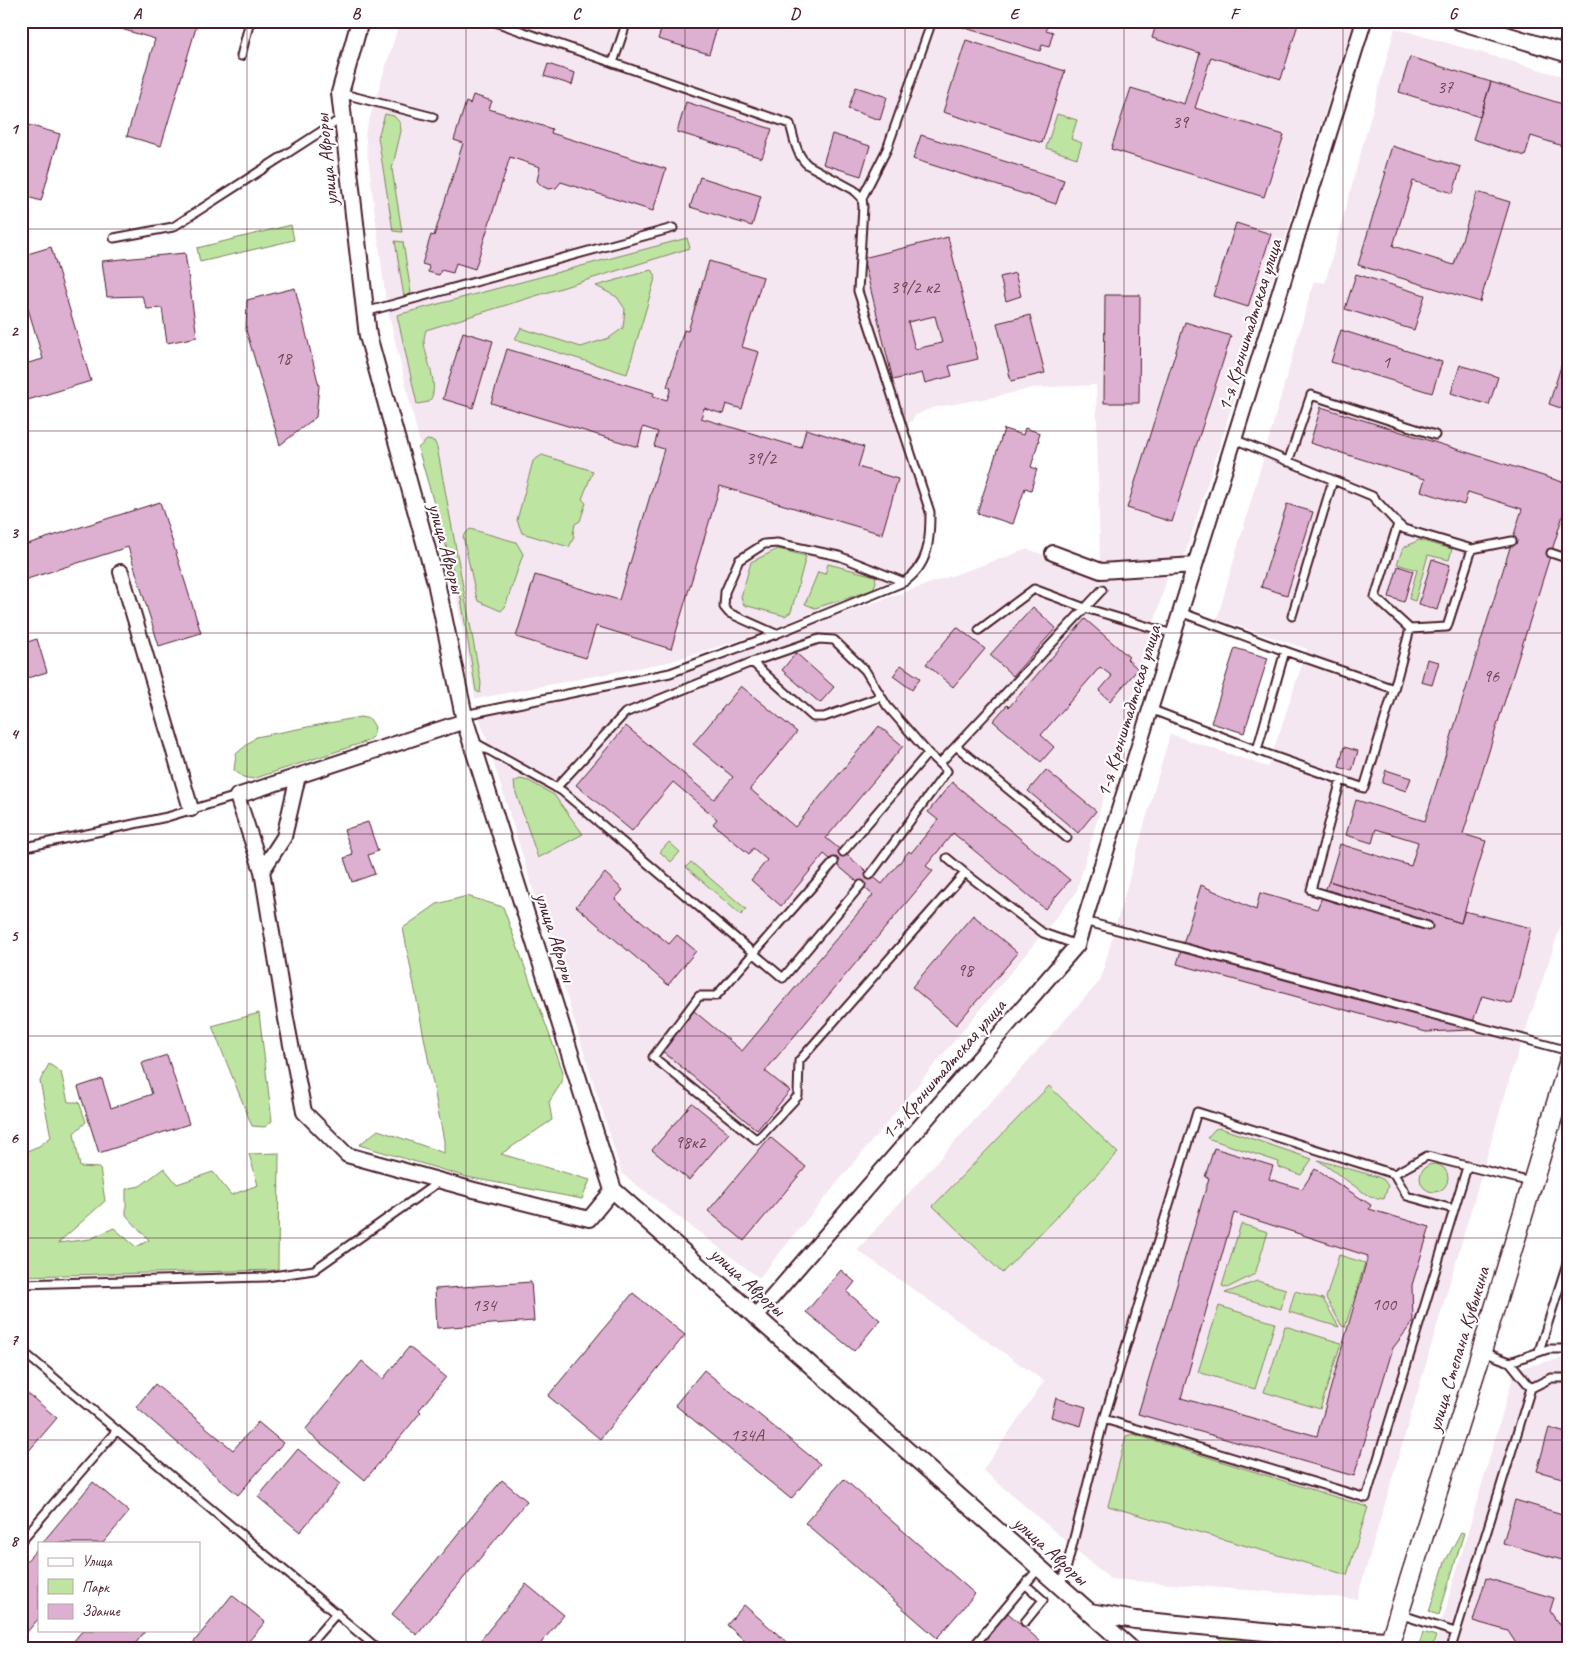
<svg xmlns="http://www.w3.org/2000/svg" width="1590" height="1669" viewBox="0 0 1590 1669" font-family="Caveat,sans-serif">
  <style>
    .built { fill: #f5e7f1 }
    .green { fill: #bde5a1; stroke: #848266 }
    .building { fill: #ddafd1; stroke: #4a1f2b; fill-rule: evenodd }
    .lines { fill: none; stroke-linecap: round; stroke-linejoin: round }
    .service-casing { stroke: #4a1f2b; stroke-width: 11 }
    .minor-casing { stroke: #4a1f2b; stroke-width: 18 }
    .tertiary-casing { stroke: #4a1f2b; stroke-width: 20 }
    .secondary-casing { stroke: #4a1f2b; stroke-width: 22 }
    .service { stroke: #fff; stroke-width: 7 }
    .minor { stroke: #fff; stroke-width: 14 }
    .tertiary { stroke: #fff; stroke-width: 16 }
    .secondary { stroke: #fff; stroke-width: 19 }
    .grid { fill: none; stroke: #4a1f2b; stroke-width: 1; stroke-opacity: 0.55 }
    .labels { text-anchor: middle; stroke-width: 4.5; stroke-linejoin: round; paint-order: stroke }
    .number-label { font-size: 18px; fill: #6f4354 }
    .street-label { font-size: 20px; fill: #4a1f2b; stroke: #fff }
    .neatline { fill: none; stroke: #4a1f2b; stroke-width: 2 }
    .grid-label { font-size: 16px; text-anchor: middle; font-weight: bold; fill: #4a1f2b }
  </style>
  <rect width="100%" height="100%" fill="#fff"/>
  <filter id="ink" filterUnits="userSpaceOnUse"><feTurbulence type="fractalNoise" baseFrequency=".02" numOctaves="2"/><feDisplacementMap in="SourceGraphic" scale="10" xChannelSelector="R" yChannelSelector="G"/><feConvolveMatrix kernelMatrix="1 2 1 2 8 2 1 2 1" color-interpolation-filters="sRGB"/></filter>
  <g filter="url(#ink)">
    <!-- built -->
    <path class="built" d="M400 21H1354L1184 558 1100 564 1096 385 1033 388 999 396 932 408 916 415 900 436 925 511 922 554 911 572 762 633 669 662 475 699 457 599 386 303 365 133Z
      M1395 28 1569 78V901L1511 1074 1357 1599 1110 1579 983 1470 1044 1381 857 1250 1100 981 1170 734 1268 767 1307 649 1217 619 1314 281 1325 283Z
      M1028 549 1096 574 1170 568 1076 893 759 1278 622 1174 477 710 681 670Z
      M1563 1358 1569 1360V1648H1434L1514 1374 1523 1367Z"/>
    <!-- green -->
    <path class="green" d="M385 114 394 116 400 123 401 131 392 169 402 232 393 231 378 137Z
      M1057 114 1077 120 1071 139 1082 143 1077 158 1046 148Z
      M291 225 294 240 200 262 197 248Z
      M687 238 690 248 426 330C425 333 424 338 424 341 425 360 441 386 429 402L417 404 397 315Z
      M395 241 403 242 411 293 404 297Z
      M651 270 656 275 627 374 515 339 521 328 581 347 609 338 623 328 625 309 617 297 596 286Z
      M427 440 434 441 437 447 481 683 480 693 476 691 461 598 418 448Z
      M542 455 593 471 582 499 586 503 580 521 575 524 573 534 574 537 569 547 522 533 517 520 533 461Z
      M470 529 516 542 523 554 505 607 501 611 478 601 476 595 463 536Z
      M1419 540 1452 549 1449 560 1428 555 1415 601 1409 599 1417 570 1397 564 1403 548Z
      M778 549 806 556 791 612 785 616 744 605 741 597 751 562Z
      M828 564 875 576 876 582 873 590 815 608 805 604 818 572 825 574Z
      M360 717 370 719 375 727 373 737 368 741 253 779 243 777 234 770 236 754 256 737Z
      M520 779 529 781 554 795 583 834 538 858 515 790 514 782Z
      M669 842 680 852 671 862 660 852Z
      M691 862 746 909 741 915 686 867Z
      M467 896 503 907 563 1072 562 1082 549 1102 552 1120 501 1154 590 1180 582 1199 467 1177 359 1145 378 1130 444 1153V1141L403 928 437 904Z
      M259 1013 272 1121 265 1127 252 1126 212 1026Z
      M49 1064 61 1072 68 1102H79L86 1122 74 1133 80 1167 100 1168 105 1201 58 1243 90 1239 114 1228 136 1247 149 1240 126 1215V1189L140 1186 164 1168 177 1184 213 1172 231 1195 258 1185 249 1154 279 1153 278 1270 21 1276V1176L29 1166 22 1153 39 1146 51 1137 40 1081Z
      M1049 1086 1118 1153 1002 1273 933 1206Z
      M1220 1128 1312 1159 1301 1175 1278 1167 1279 1162 1207 1138 1215 1129Z
      M1318 1160 1378 1177 1384 1180 1388 1186 1384 1199 1370 1197Z
      M1420 1178a14 14 0 1 1 28 0a14 14 0 1 1-28 0Z
      M1241 1224 1268 1232 1255 1274 1227 1288 1222 1286Z
      M1339 1255 1365 1263 1345 1327 1342 1326 1326 1298Z
      M1257 1281 1286 1289 1281 1309 1225 1293Z
      M1295 1291 1323 1299 1339 1327 1289 1312Z
      M1219 1306 1275 1323 1255 1389 1198 1372Z
      M1285 1326 1341 1343 1320 1409 1264 1392Z
      M1133 1434 1368 1507 1347 1575 1108 1506 1126 1436Z
      M1461 1532 1464 1533 1439 1615 1429 1612 1445 1562Z
      M1423 1632 1436 1636 1432 1648H1418Z
      M1215 1635 1344 1648H1232Z"/>
    <!-- building -->
    <path class="building" d="M94 21H198L161 146 127 136 155 39Z
      M664 21H719L709 54 658 39Z
      M963 21H1044L1049 23 1046 30 1053 32 1049 47 1042 45 1040 51 962 27Z
      M1157 21H1299L1281 79 1211 57 1195 108 1284 135 1264 197 1111 149 1131 88 1184 104 1200 53 1152 38Z
      M966 40 1065 71 1042 143 943 112Z
      M1410 57 1491 82 1480 117 1399 92Z
      M548 64 575 73 572 85 544 76Z
      M1491 82 1569 106V148L1531 136 1525 156 1473 139Z
      M856 87 887 97 880 120 848 109Z
      M473 95 492 101 489 109 552 129 551 133 666 169 653 211 561 182 556 188 548 189 542 186 537 181 540 167 510 157 475 269 456 263 453 273 441 270 439 275 428 272 429 266 422 264 431 235 434 236 463 143 454 140 466 102 470 104Z
      M686 102 772 129 762 158 677 132Z
      M21 123 60 134 41 201 21 195Z
      M832 134 870 146 861 176 823 164Z
      M921 135 1064 180 1056 204 913 159Z
      M1392 146 1461 167 1453 193 1413 181 1393 246 1454 265 1477 192 1510 202 1480 302 1358 265 1386 172H1384Z
      M700 177 761 196 752 226 690 207Z
      M1236 223 1271 234 1248 307 1213 296Z
      M948 237 978 359 949 366 952 376 925 383 922 373 893 380 863 258ZM935 316 942 343 915 349 908 322Z
      M51 247 91 381 21 402V365L43 359 21 285V256Z
      M185 253 197 337 167 343 162 308 147 309 142 296 107 297 102 261Z
      M709 261 763 277 742 347 759 352 742 409 726 404 723 414 704 408 701 418 801 448 806 429 864 447 858 467 898 479 882 534 720 486 671 649 596 626 586 658 516 637 535 575 619 600 664 449 654 446 658 432 643 427 638 447 491 403 507 349 654 393 653 396 667 400 671 388 667 387 684 330 688 331Z
      M1015 273 1021 296 1006 301 1000 277Z
      M1356 274 1425 295 1414 330 1345 309Z
      M295 288 319 386 316 417 280 445 246 330 247 300Z
      M1105 295H1140L1139 403H1104Z
      M1030 315 1045 373 1011 381 997 323Z
      M1185 322 1231 336 1172 522 1127 508Z
      M1341 330 1442 362 1432 393 1331 362Z
      M463 332 493 341 473 408 443 399Z
      M1569 341V411L1549 404Z
      M1460 365 1498 377 1489 405 1451 393Z
      M1321 407 1569 484V496L1463 834 1486 841 1461 923 1329 881 1340 844 1411 866 1418 842 1376 829 1372 843 1346 835 1356 800 1425 821 1522 509 1468 492 1464 505 1421 491 1425 479 1310 443Z
      M1025 428 1040 433 1038 439 1039 440 1031 467 1037 469 1031 490 1025 488 1013 524 977 513 1004 429 1023 435Z
      M160 502 201 633 159 646 128 547 21 581V546Z
      M1287 504 1313 512 1287 595 1261 587Z
      M1432 559 1450 565 1437 610 1419 604Z
      M1398 566 1413 571 1404 602 1389 597Z
      M1033 607 1056 628 1013 676 990 655Z
      M1085 619 1129 657 1127 659 1138 669 1110 701 1099 691 1112 676 1100 667 1041 735 1054 747 1041 762 993 721 1007 705 1009 707Z
      M957 627 985 649 953 687 926 664Z
      M37 639 47 672 21 680V644Z
      M1235 648 1268 658 1244 733 1211 723Z
      M796 653 834 687 820 703 782 670Z
      M1427 659 1439 662 1432 685 1421 682Z
      M901 665 920 678 912 690 893 676Z
      M741 686 797 732 750 789 795 827 879 726 903 746 826 838 882 884 909 851 911 853 938 820 928 812 952 782 1070 880 1045 909 953 833 926 866 933 871 765 1071 790 1091 757 1130 661 1050 694 1011 742 1051 873 895 824 854 781 906 751 880 767 860 753 848 749 854 713 824 717 819 673 782 632 831 576 785 626 726 714 799 733 777 693 744Z
      M1344 747 1358 751 1352 771 1339 767Z
      M1046 770 1096 811 1078 833 1028 791Z
      M1386 770 1411 778 1406 791 1382 783Z
      M368 822 378 851 368 855 375 874 352 882 344 858 353 855 344 830Z
      M605 873 623 890 615 899 669 944 677 935 696 951 668 985 576 906Z
      M1329 881 1461 923 1464 911 1531 928 1512 1004 1482 996 1470 1030 1426 1032 1177 964 1201 885 1256 910 1260 893 1317 909Z
      M973 915 1018 953 956 1025 912 987Z
      M167 1055 189 1124 99 1153 78 1087 102 1079 111 1108 152 1094 142 1063Z
      M692 1103 729 1133 689 1180 652 1150Z
      M770 1137 806 1167 744 1241 708 1211Z
      M1214 1148 1273 1166 1269 1179 1302 1189 1315 1169 1371 1205 1369 1209 1430 1227 1412 1285 1413 1322 1393 1348 1354 1476 1138 1414 1209 1178 1205 1177ZM1234 1213 1368 1256 1317 1436 1181 1398Z
      M841 1270 855 1282 847 1292 880 1320 854 1351 806 1312Z
      M531 1282 534 1321 437 1328 435 1289Z
      M633 1293 685 1335 600 1439 548 1396Z
      M409 1347 446 1377 419 1410 421 1412 365 1480 305 1430 362 1361 383 1379Z
      M704 1370 820 1464 791 1499 675 1405Z
      M155 1384 233 1450 258 1422 283 1443 238 1495 136 1407Z
      M21 1388 57 1418 21 1460Z
      M1056 1398 1086 1407 1081 1426 1051 1417Z
      M1549 1428 1569 1434V1480L1537 1471Z
      M298 1449 340 1484 300 1532 258 1497Z
      M844 1479 975 1594 937 1638 805 1523Z
      M502 1480 527 1501 417 1635 392 1614Z
      M93 1482 129 1512 103 1543H42Z
      M1515 1500 1569 1516V1562L1503 1543Z
      M39 1547V1618L21 1639V1567Z
      M1486 1578 1554 1598 1550 1611 1569 1640V1648H1519L1508 1631 1473 1621Z
      M526 1584 564 1615 537 1648H474Z
      M232 1595 265 1622 243 1648H189Z
      M744 1605 790 1645 788 1648H753L727 1625Z
      M1008 1613 1048 1648H983L980 1645Z
      M83 1630H146L132 1648H68Z"/>
    <g class="lines">
      <!-- service casing -->
      <g class="service-casing">
        <path id="service" d="M241 56 250 21
          M613 63 627 21
          M340 93 433 117
          M862 198 887 149 932 21
          M114 238 173 227 342 118
          M365 312 673 228
          M1234 439 1372 496 1398 524 1404 529 1472 549 1512 541
          M1288 462 1311 395 1435 435
          M1398 524 1375 597 1410 629
          M1551 553 1569 559
          M1180 612 1285 651 1394 689
          M1292 616 1333 480
          M979 630 1034 589 1085 608 1173 634
          M776 634 729 613 724 607 725 592 739 560 764 544 777 543 839 556 904 582
          M752 662 813 717H824L880 697
          M1150 709 1267 754 1364 788 1394 689 1410 629 1447 627 1472 549
          M464 715 670 673 776 634 904 582C929 565 930 541 930 512L858 291 863 207 862 198 854 190 808 165C796 155 794 138 790 124L492 21
          M474 742 562 791 783 978 861 885
          M956 746 1067 838
          M1257 750 1285 651
          M940 763 1102 590
          M1341 780 1311 890 1428 926
          M556 788 625 713 752 662 819 639 834 640 865 670 887 706 928 753 947 771 870 875
          M21 848 167 817 237 796
          M843 852 928 753
          M947 858 965 873
          M834 862 716 996H699L653 1057 757 1140 798 1096 799 1061 965 873 1043 933 1077 945
          M1084 921 1569 1051
          M1467 1167 1366 1498 1104 1419 1197 1112 1394 1174 1427 1156 1531 1182
          M1394 1174 1407 1196 1453 1209
          M21 1284 266 1277 314 1270 440 1181
          M21 1350 377 1648
          M1539 1351 1569 1257
          M1483 1352 1510 1362 1548 1349H1569
          M1510 1362 1531 1388
          M21 1541 117 1430
          M1060 1587 1067 1566 1104 1419
          M1399 1614 1455 1632
          M1025 1622 1043 1600 1026 1585
          M306 1648 337 1613
          M972 1648 1039 1568
          M1451 1648 1531 1388 1551 1378H1569"/>
      </g>
      <!-- minor casing -->
      <g class="minor-casing">
        <path id="minor" d="M1053 553 1101 571 1195 565
          M121 572 191 809
          M465 721 237 796 262 871 286 1019 304 1112 347 1155 474 1190 589 1219 613 1190
          M262 871 284 837 298 776
          M756 1316 1077 945 1364 21"/>
      </g>
      <!-- tertiary casing -->
      <g class="tertiary-casing">
        <path id="tertiary" d="M360 21 340 93 368 336 436 582 465 721 613 1190 1130 1648
          M1459 21 1569 54
          M1090 1612 1135 1620 1318 1637 1390 1640"/>
      </g>
      <!-- secondary casing -->
      <g class="secondary-casing">
        <path id="secondary" d="M1388 1648 1477 1366 1569 1062"/>
      </g>
      <!-- service -->
      <use href="#service" class="service"/>
      <!-- minor -->
      <use href="#minor" class="minor"/>
      <!-- tertiary -->
      <use href="#tertiary" class="tertiary"/>
      <!-- secondary -->
      <use href="#secondary" class="secondary"/>
    </g>
  </g>
  <!-- grid -->
  <path class="grid" d="M247 21V1648M466 21V1648M685 21V1648M905 21V1648M1124 21V1648M1343 21V1648M21 229H1569M21 431H1569M21 633H1569M21 834H1569M21 1036H1569M21 1238H1569M21 1440H1569"/>
  <g class="labels">
    <!-- number labels -->
    <g class="number-label">
      <text x="1445" y="93">37</text>
      <text x="1180" y="128">39</text>
      <text x="915" y="293">39/2 к2</text>
      <text x="283" y="364">18</text>
      <text x="1386" y="368">1</text>
      <text x="761" y="464">39/2</text>
      <text x="1491" y="682">96</text>
      <text x="965" y="976">98</text>
      <text x="690" y="1148">98к2</text>
      <text x="1384" y="1310">100</text>
      <text x="484" y="1311">134</text>
      <text x="747" y="1441">134А</text>
    </g>
    <!-- street labels -->
    <g class="street-label">
      <text transform="translate(326 160) rotate(-96)" y="7">улица Авроры</text>
      <text transform="translate(1249 325) rotate(-73)" y="7">1-я Кронштадтская улица</text>
      <text transform="translate(447 548) rotate(75)" y="7">улица Авроры</text>
      <text transform="translate(1128 711) rotate(-73)" y="7">1-я Кронштадтская улица</text>
      <text transform="translate(556 937) rotate(72)" y="7">улица Авроры</text>
      <text transform="translate(943 1069) rotate(-49)" y="7">1-я Кронштадтская улица</text>
      <text transform="translate(748 1281) rotate(42)" y="7">улица Авроры</text>
      <text transform="translate(1458 1349) rotate(-73)" y="7">улица Степана Кувыкина</text>
      <text transform="translate(1051 1550) rotate(42)" y="7">улица Авроры</text>
    </g>
  </g>
  <!-- margin -->
  <rect width="1590" height="1669" fill="none" stroke="#fff" stroke-width="55"/>
  <!-- legend -->
  <rect x="38" y="1542" width="162" height="90" fill="#ffffff" stroke="#b7a5aa"/>
  <rect x="48" y="1558" width="25" height="8" fill="#ffffff" stroke="#b7a5aa"/>
  <text x="82" y="1566" font-size="15" fill="#4a1f2b">Улица</text>
  <rect x="48" y="1579" width="25" height="15" fill="#bde5a1" stroke="#b7a5aa"/>
  <text x="82" y="1592" font-size="15" fill="#4a1f2b">Парк</text>
  <rect x="48" y="1604" width="25" height="15" fill="#ddafd1" stroke="#b7a5aa"/>
  <text x="82" y="1616" font-size="15" fill="#4a1f2b">Здание</text>
  <rect x="28" y="28" width="1534" height="1614" class="neatline"/>
  <g class="grid-label">
    <text x="137" y="19">A</text>
    <text x="356" y="19">B</text>
    <text x="576" y="19">C</text>
    <text x="795" y="19">D</text>
    <text x="1014" y="19">E</text>
    <text x="1234" y="19">F</text>
    <text x="1453" y="19">G</text>
    <text x="14" y="134">1</text>
    <text x="14" y="336">2</text>
    <text x="14" y="538">3</text>
    <text x="14" y="739">4</text>
    <text x="14" y="941">5</text>
    <text x="14" y="1143">6</text>
    <text x="14" y="1345">7</text>
    <text x="14" y="1546">8</text>
  </g>
</svg>
